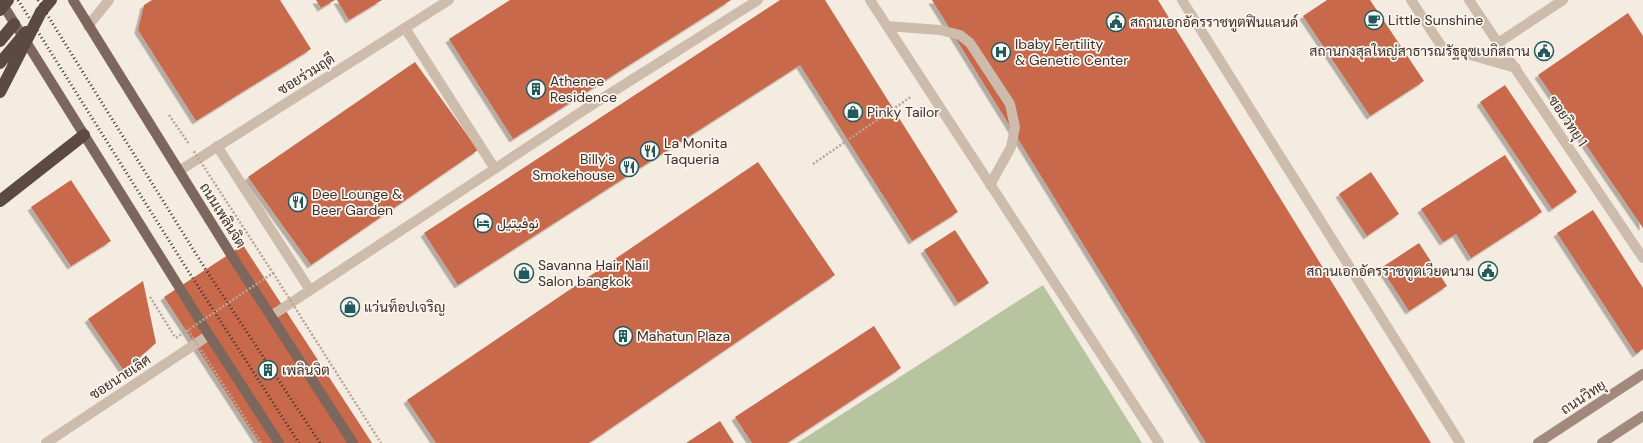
<svg xmlns="http://www.w3.org/2000/svg" width="1643" height="443" viewBox="0 0 1643 443" font-family="'DM Sans',Vazirmatn,Sarabun,sans-serif">
  <style>
    .green { fill: #b8c4a0 }
    .building { fill: #c8694b; filter: url(#shadow) }
    .lines { fill: none; stroke-linecap: round; stroke-linejoin: round }
    .path { stroke: #b9a596; stroke-width: 2.5; stroke-dasharray: 2 2; stroke-linecap: butt }
    .service { stroke: #cdbbac; stroke-width: 10 }
    .minor { stroke: #cdbbac; stroke-width: 10 }
    .secondary { stroke: #a18a7d; stroke-width: 10 }
    .primary { stroke: #7d675c; stroke-width: 10 }
    .motorway { stroke: #5c4a42; stroke-width: 12 }
    .rail { stroke: #3b302b; stroke-width: 3; stroke-dasharray: 1 3; stroke-linecap: butt }
    .path-bridge { stroke: #b9a596; stroke-width: 2.5; stroke-dasharray: 2 2; stroke-linecap: butt }
    .motorway-bridge { stroke: #5c4a42; stroke-width: 12 }
    .labels { text-anchor: middle; stroke-width: 3.5; stroke-linejoin: round; paint-order: stroke }
    .poi-label { font-size: 14px; fill: #3b302b; stroke: #fbf5ee; text-anchor: start }
    .street-label { font-size: 14px; fill: #3b302b; stroke: #fbf5ee }
  </style>
  <defs>
    <filter id="shadow"><feDropShadow dx="-3.5" dy="3.5" stdDeviation="0" flood-color="#0004"/></filter>
  </defs>
  <rect width="100%" height="100%" fill="#f4ebe1"/>
  <!-- green -->
  <path class="green" d="M1043 285 1142 443H797Z"/>
  <!-- building -->
  <path class="building" d="M152 0H280L311 49 196 121 138 30 144 5Z
    M316 0H335L321 8Z
    M337 0H382L349 20Z
    M510 0H731L513 139 449 39Z
    M780 0H825L958 212 912 241 800 65 458 285 424 233Z
    M932 0H1158L1431 443H1206Z
    M1327 0H1370L1424 81 1370 116 1303 16Z
    M1628 13 1643 36V228L1538 75Z
    M415 62 478 150 311 265 248 177Z
    M1505 85 1577 192 1552 209 1480 102Z
    M1505 155 1542 212 1471 258 1456 234 1443 242 1421 209Z
    M758 162 835 275 589 443H436L407 400Z
    M1371 172 1399 214 1367 236 1339 194Z
    M71 180 111 241 71 266 31 207Z
    M1593 210 1643 288V349L1636 354 1557 233Z
    M955 230 989 283 958 303 924 250Z
    M1419 243 1447 286 1409 311 1381 268Z
    M243 245 372 443H259L164 297Z
    M143 281 156 343 124 371 88 319Z
    M874 326 901 368 787 443H752L735 417Z
    M720 421 734 443H686Z"/>
  <g class="lines">
    <!-- path -->
    <path class="path" d="M169 115 189 144
      M813 164 912 96
      M150 297 175 337"/>
    <!-- service -->
    <path class="service" d="M870 0 1159 443
      M1182 0 1460 443
      M1411 0 1442 47 1516 68
      M88 26 109 0
      M887 26 940 30 960 35 970 43 1010 104 1015 127 1011 147 990 185
      M405 28 495 169
      M1498 43 1563 0
      M217 146 310 290
      M271 316 584 110 758 0"/>
    <!-- minor -->
    <path class="minor" d="M1469 0 1643 258
      M179 171 449 0
      M46 443 209 335"/>
    <!-- secondary -->
    <path class="secondary" d="M1538 443 1643 374
      M1602 443 1643 416"/>
    <!-- primary -->
    <path class="primary" d="M0 0 209 335 279 443
      M73 0 230 253 353 443"/>
    <!-- motorway -->
    <path class="motorway" d="M41 12 51 0
      M0 41 14 24
      M0 201 84 135"/>
    <!-- rail -->
    <path class="rail" d="M18 0 185 266 299 443
      M38 0 206 270 320 443"/>
    <!-- path-bridge -->
    <path class="path-bridge" d="M273 273 381 443
      M188 330 261 443
      M176 338 273 273 193 150"/>
    <!-- motorway-bridge -->
    <path class="motorway-bridge" d="M0 10 8 0
      M0 63 26 32
      M0 92 41 12"/>
  </g>
  <!-- icons -->
  <defs>
    <g id="cafe-ring" transform="scale(1)"><circle r="9.5" fill="#fbf5ee" stroke="#1f5a5e" stroke-width="1.5"/><path d="M-5.5-4.5H6V0H3Q3 3.5 0 3.5H-2.5Q-5.5 3.5-5.5 0ZM3-3.2v2h1.7v-2ZM-6 4.5H4V6H-6Z" fill="#1f5a5e"/></g>
    <g id="civic-ring" transform="scale(1)"><circle r="9.5" fill="#fbf5ee" stroke="#1f5a5e" stroke-width="1.5"/><path d="M-.6-6.5H3V-4.5H.6V-3L4-1V1h2V6H-6V1h2V-1L-.6-3ZM-1.2 2.5V6h2.4V2.5Z" fill="#1f5a5e"/></g>
    <g id="hospital-ring" transform="scale(1)"><circle r="9.5" fill="#fbf5ee" stroke="#1f5a5e" stroke-width="1.5"/><path d="M-5-5h3v3.5h4V-5h3V5h-3V1.5h-4V5h-3Z" fill="#1f5a5e"/></g>
    <g id="building-ring" transform="scale(1)"><circle r="9.5" fill="#fbf5ee" stroke="#1f5a5e" stroke-width="1.5"/><path d="M-4-6H4V6H1V3H-1V6H-4ZM-2.5-4.3h1.7v1.8h-1.7ZM.8-4.3h1.7v1.8H.8ZM-2.5-1h1.7V.8h-1.7ZM.8-1h1.7V.8H.8Z" fill="#1f5a5e"/></g>
    <g id="shop-ring" transform="scale(1)"><circle r="9.5" fill="#fbf5ee" stroke="#1f5a5e" stroke-width="1.5"/><path d="M-5-2.5h2.3a2.7 3.5 0 0 1 5.4 0H5L5.5 6h-11ZM-1.5-2.5h3a1.5 2.3 0 0 0-3 0Z" fill="#1f5a5e"/></g>
    <g id="restaurant-ring" transform="scale(1)"><circle r="9.5" fill="#fbf5ee" stroke="#1f5a5e" stroke-width="1.5"/><path d="M-5-6h1v4h1v-4h1v4h1v-4h1v5L-1.5 .5V6h-2V.5L-5-1ZM5-6V6H3V1.5H1.5Q1.5-4 5-6Z" fill="#1f5a5e"/></g>
    <g id="hotel-ring" transform="scale(1)"><circle r="9.5" fill="#fbf5ee" stroke="#1f5a5e" stroke-width="1.5"/><path d="M-6-4.5h1.5V1H6V5H4.5V3h-9V5H-6ZM-4 0a1.8 1.8 0 1 1 3.6 0ZM.5 0V-2.5h3Q6-2.5 6 0Z" fill="#1f5a5e"/></g>
  </defs>
  <g fill-rule="evenodd">
    <use href="#cafe-ring" x="1374" y="20"/>
    <use href="#civic-ring" x="1116" y="22"/>
    <use href="#civic-ring" x="1544" y="51"/>
    <use href="#hospital-ring" x="1001" y="52"/>
    <use href="#building-ring" x="536" y="89"/>
    <use href="#shop-ring" x="853" y="112"/>
    <use href="#restaurant-ring" x="650" y="151"/>
    <use href="#restaurant-ring" x="629" y="167"/>
    <use href="#restaurant-ring" x="298" y="202"/>
    <use href="#hotel-ring" x="483" y="223"/>
    <use href="#civic-ring" x="1488" y="271"/>
    <use href="#shop-ring" x="524" y="273"/>
    <use href="#shop-ring" x="350" y="307"/>
    <use href="#building-ring" x="623" y="336"/>
    <use href="#building-ring" x="268" y="370"/>
  </g>
  <g class="labels">
    <!-- poi labels -->
    <g class="poi-label">
      <text x="1388" y="25">Little Sunshine</text>
      <text x="1130" y="27">สถานเอกอัครราชทูตฟินแลนด์</text>
      <text x="1015" y="49">Ibaby Fertility<tspan x="1015" dy="16">&amp; Genetic Center</tspan></text>
      <text x="1530" y="56" text-anchor="end">สถานกงสุลใหญ่สาธารณรัฐอุซเบกิสถาน</text>
      <text x="550" y="86">Athenee<tspan x="550" dy="16">Residence</tspan></text>
      <text x="867" y="117">Pinky Tailor</text>
      <text x="664" y="148">La Monita<tspan x="664" dy="16">Taqueria</tspan></text>
      <text x="615" y="164" text-anchor="end">Billy's<tspan x="615" dy="16">Smokehouse</tspan></text>
      <text x="312" y="199">Dee Lounge &amp;<tspan x="312" dy="16">Beer Garden</tspan></text>
      <text x="497" y="228">نوفيتيل</text>
      <text x="538" y="270">Savanna Hair Nail<tspan x="538" dy="16">Salon bangkok</tspan></text>
      <text x="1474" y="276" text-anchor="end">สถานเอกอัครราชทูตเวียดนาม</text>
      <text x="364" y="312">แว่นท็อปเจริญ</text>
      <text x="637" y="341">Mahatun Plaza</text>
      <text x="282" y="375">เพลินจิต</text>
    </g>
    <!-- street labels -->
    <g class="street-label">
      <text transform="translate(306 74) rotate(-32)" y="5">ซอยร่วมฤดี</text>
      <text transform="translate(1568 121) rotate(56)" y="5">ซอยวิทยุ 1</text>
      <text transform="translate(223 215) rotate(58)" y="5">ถนนเพลินจิต</text>
      <text transform="translate(120 377) rotate(-33)" y="5">ซอยนายเลิศ</text>
      <text transform="translate(1583 397) rotate(-33)" y="5">ถนนวิทยุ</text>
    </g>
  </g>
</svg>
